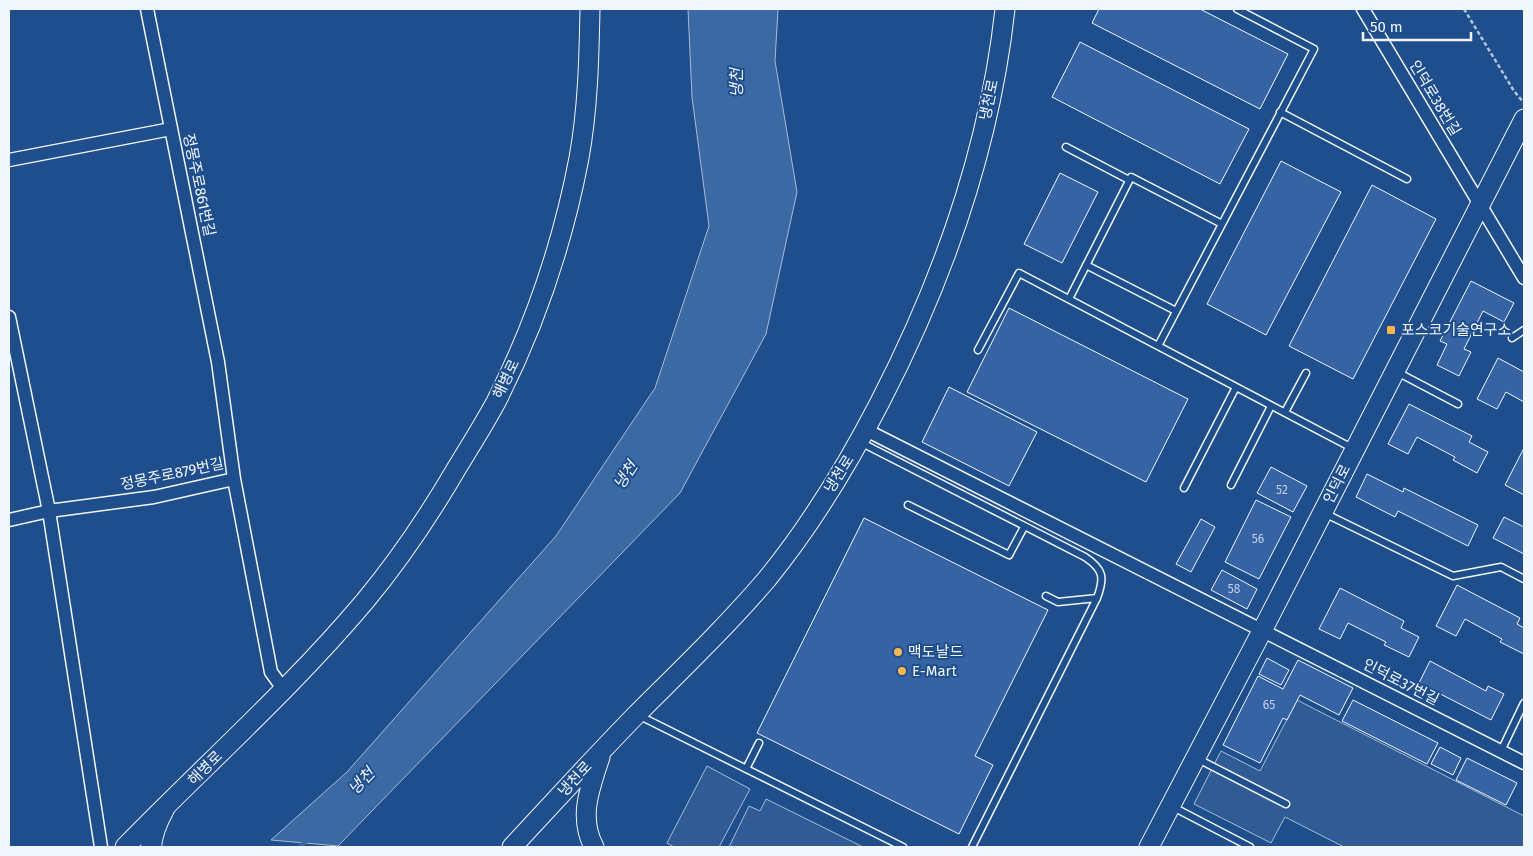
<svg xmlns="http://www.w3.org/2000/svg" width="1533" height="856" viewBox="0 0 1533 856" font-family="'Fira Sans','Noto Sans KR',sans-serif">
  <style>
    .parking { fill: #305b95; stroke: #a8bbd7 }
    .water { fill: #3b69a3; stroke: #a8bbd7 }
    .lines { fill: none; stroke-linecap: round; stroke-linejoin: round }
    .stream { stroke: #3b69a3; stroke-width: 4.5 }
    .building { fill: #3563a3; stroke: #f2f6ff }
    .lane-casing { stroke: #f2f6ff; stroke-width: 9 }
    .street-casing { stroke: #f2f6ff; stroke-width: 15 }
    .secondary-casing { stroke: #f2f6ff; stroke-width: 21 }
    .primary-casing { stroke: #f2f6ff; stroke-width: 22 }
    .path { stroke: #b3c4dc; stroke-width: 2.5; stroke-dasharray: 4 2.5; stroke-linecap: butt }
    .lane { stroke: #1f4e8c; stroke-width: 6 }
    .street { stroke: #1f4e8c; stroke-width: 12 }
    .secondary { stroke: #1f4e8c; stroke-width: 19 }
    .primary { stroke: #1f4e8c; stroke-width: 20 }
    .poi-dot { fill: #ffb74d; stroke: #1f4e8c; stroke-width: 2 }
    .labels { text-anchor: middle; stroke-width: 4; stroke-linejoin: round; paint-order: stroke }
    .number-label { font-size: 12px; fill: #c3d1e8 }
    .street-label { font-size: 15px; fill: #f2f6ff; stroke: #1f4e8c }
    .poi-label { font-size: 15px; fill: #f2f6ff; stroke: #1f4e8c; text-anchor: start }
    .water-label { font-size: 16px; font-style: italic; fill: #f2f6ff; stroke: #1f4e8c }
  </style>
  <rect width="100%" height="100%" fill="#1f4e8c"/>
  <!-- parking -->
  <path class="parking" d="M1297 700 1524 816V847H1344L1285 817 1271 843 1194 804 1221 751 1260 771Z
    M707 766 750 789 719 847H674L667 843Z
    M766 799 863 847H729L749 806 760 811Z"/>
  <!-- water -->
  <path class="water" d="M688 9H778L775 61 797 192 766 334 680 493 338 846 271 840 347 772 556 536 655 388 709 226 692 97Z"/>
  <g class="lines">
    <!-- stream -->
    <path class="stream" d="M300 847 307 840"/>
  </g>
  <!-- building -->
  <path class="building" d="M1099 9H1200L1288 54 1260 109 1092 23Z
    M1080 42 1249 129 1220 184 1052 97Z
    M1281 161 1341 192 1266 335 1207 304Z
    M1060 173 1098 192 1062 263 1024 244Z
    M1372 185 1436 219 1353 379 1289 346Z
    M1471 281 1514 303 1504 322 1483 311 1464 349 1471 352 1459 376 1437 365 1447 344 1440 341Z
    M1009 308 1188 399 1146 482 967 392Z
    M1498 358 1524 372V402L1506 392 1497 409 1477 399Z
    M949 387 1037 432 1009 486 922 442Z
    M1409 404 1472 436 1469 442 1488 452 1477 473 1453 460 1455 457 1417 437 1408 454 1388 444Z
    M1524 448V495L1505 485Z
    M1271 467 1307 486 1293 512 1257 493Z
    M1367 474 1403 492 1404 488 1478 525 1468 546 1398 511 1395 517 1356 497Z
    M1256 500 1291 517 1259 579 1225 562Z
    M1504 517 1524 527V554L1493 538Z
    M864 518 1048 610 975 756 993 765 959 834 757 733Z
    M1201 519 1215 527 1191 572 1176 564Z
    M1222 570 1257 589 1247 609 1211 590Z
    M1457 585 1520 618 1517 624 1524 628V654L1500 642 1502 639 1465 619 1456 636 1436 626Z
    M1340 588 1404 621 1401 628 1419 637 1409 657 1384 645 1386 642 1348 623 1340 639 1319 629Z
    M1267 658 1289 670 1281 685 1259 674Z
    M1298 660 1353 688 1339 715 1300 695 1287 720 1283 718 1260 763 1223 745 1258 676 1283 689Z
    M1430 661 1486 691 1488 686 1504 694 1491 720 1419 683Z
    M1353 700 1438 743 1427 764 1342 721Z
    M1440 747 1461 758 1453 775 1431 764Z
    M1467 758 1517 783 1506 805 1456 780Z"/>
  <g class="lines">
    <!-- lane casing -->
    <g class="lane-casing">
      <path id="lane" d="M1280 112 1407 179
        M1066 147 1129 180
        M1086 265 1176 311
        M1069 299 1131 177 1222 224
        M1512 338 1524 330
        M1158 346 1314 49 1237 9
        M978 350 1019 273 1354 449
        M1397 372 1458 404
        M1285 412 1306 373
        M860 442 1085 557C1103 569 1105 577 1097 598L972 847
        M1231 485 1271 406
        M1184 488 1236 387
        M908 505 1009 555 1024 527
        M1324 513 1453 576 1501 567 1524 579
        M1046 596 1058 602 1097 598
        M638 715 903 847
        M1501 751 1524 703
        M1196 758 1286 804
        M746 769 759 743
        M1173 807 1250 847"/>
    </g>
    <!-- street casing -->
    <g class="street-casing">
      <path id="street" d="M147 9 218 362 234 479 271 672 284 690
        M1363 9 1524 278
        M9 160 171 129
        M9 317 49 511 101 847
        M866 430 1524 763
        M9 520 49 511 154 497 234 479"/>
    </g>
    <!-- secondary casing -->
    <g class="secondary-casing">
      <path id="secondary" d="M125 847C205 765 291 689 365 601 400 559 430 514 458 466 471 445 484 424 496 402 535 325 563 242 579 158 588 108 589 58 590 9
        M512 847C553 803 593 759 635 716 680 671 726 627 767 579 811 525 848 464 880 402 943 280 990 146 1005 9
        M594 847C578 817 590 788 600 757
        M1149 847 1262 631 1524 119"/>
    </g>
    <!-- primary casing -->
    <g class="primary-casing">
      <path id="primary" d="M151 847C152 833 157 822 164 809"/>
    </g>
    <!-- path -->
    <path class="path" d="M1464 9 1514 91 1524 103"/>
    <!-- lane -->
    <use href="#lane" class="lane"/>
    <!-- street -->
    <use href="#street" class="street"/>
    <!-- secondary -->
    <use href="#secondary" class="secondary"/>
    <!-- primary -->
    <use href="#primary" class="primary"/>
  </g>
  <!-- markers -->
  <g class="poi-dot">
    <rect x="1386" y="325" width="10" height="10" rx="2.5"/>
    <circle cx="898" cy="652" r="5"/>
    <circle cx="902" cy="671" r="5"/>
  </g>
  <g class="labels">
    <!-- number labels -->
    <g class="number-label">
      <text x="1282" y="494">52</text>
      <text x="1258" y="543">56</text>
      <text x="1234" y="593">58</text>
      <text x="1269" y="709">65</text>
    </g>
    <!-- street labels -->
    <g class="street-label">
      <text transform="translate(1435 98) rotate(59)" y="5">인덕로38번길</text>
      <text transform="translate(989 100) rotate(-78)" y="5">냉천로</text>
      <text transform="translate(199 185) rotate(78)" y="5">정몽주로861번길</text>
      <text transform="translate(506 379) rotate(-64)" y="5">해병로</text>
      <text transform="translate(172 474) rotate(-12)" y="5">정몽주로879번길</text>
      <text transform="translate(839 474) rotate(-58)" y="5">냉천로</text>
      <text transform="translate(1337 484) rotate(-63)" y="5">인덕로</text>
      <text transform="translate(1401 682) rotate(27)" y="5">인덕로37번길</text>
      <text transform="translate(205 768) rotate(-45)" y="5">해병로</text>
      <text transform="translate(575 779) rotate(-47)" y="5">냉천로</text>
    </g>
    <!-- poi labels -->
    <g class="poi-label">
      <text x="1401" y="335">포스코기술연구소</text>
      <text x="908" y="657">맥도날드</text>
      <text x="912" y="676">E-Mart</text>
    </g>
    <!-- water labels -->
    <g class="water-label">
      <text transform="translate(736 83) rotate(-90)" y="6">냉천</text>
      <text transform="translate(625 475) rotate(-57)" y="6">냉천</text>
      <text transform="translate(361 781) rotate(-47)" y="6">냉천</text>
    </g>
  </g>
  <!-- border -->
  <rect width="1533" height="856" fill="none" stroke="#f2f6ff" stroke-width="20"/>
  <!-- scale -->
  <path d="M1363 32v8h108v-8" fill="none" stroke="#f2f6ff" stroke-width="2.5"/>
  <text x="1370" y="32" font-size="15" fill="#f2f6ff" stroke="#1f4e8c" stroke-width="4" paint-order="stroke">50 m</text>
</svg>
